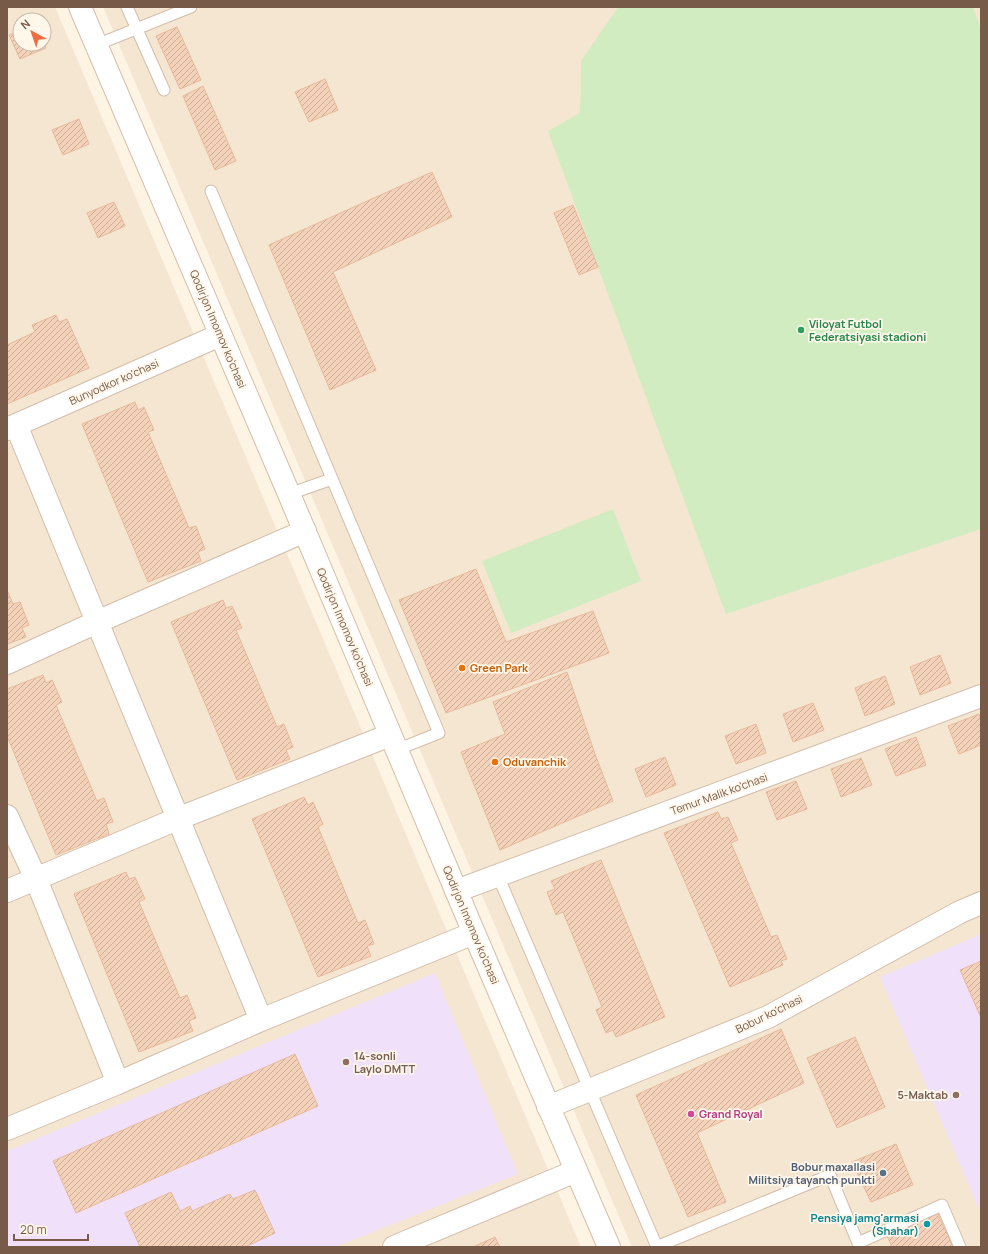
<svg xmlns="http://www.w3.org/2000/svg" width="988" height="1254" viewBox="0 0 988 1254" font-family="Manrope,sans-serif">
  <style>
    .residential { fill: #f5e6d1; fill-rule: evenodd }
    .education { fill: #f1e0fa }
    .park { fill: #d1ecc1 }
    .building { fill: url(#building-hatch); stroke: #e8b999 }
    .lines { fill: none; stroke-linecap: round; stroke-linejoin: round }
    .lane-casing { stroke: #d1beab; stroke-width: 13 }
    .street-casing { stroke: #d1beab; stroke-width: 24 }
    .secondary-casing { stroke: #d5bea9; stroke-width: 24 }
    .lane { stroke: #fff; stroke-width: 11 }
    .street { stroke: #fff; stroke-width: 22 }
    .secondary { stroke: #fff; stroke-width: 22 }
    .leisure-dot { fill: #2e9e5b; stroke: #fff7ea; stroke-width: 1.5 }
    .food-dot { fill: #e8710a; stroke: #fff7ea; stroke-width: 1.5 }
    .education-dot { fill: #8d6e63; stroke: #fff7ea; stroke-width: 1.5 }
    .hotel-dot { fill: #d1479c; stroke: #fff7ea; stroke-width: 1.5 }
    .service-dot { fill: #5c6f8a; stroke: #fff7ea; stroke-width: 1.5 }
    .culture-dot { fill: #0f9aa8; stroke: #fff7ea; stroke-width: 1.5 }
    .labels { text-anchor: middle; stroke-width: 3.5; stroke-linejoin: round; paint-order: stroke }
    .leisure-label { font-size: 11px; font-weight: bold; fill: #27864d; stroke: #fff7ea; text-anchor: start }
    .street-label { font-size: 11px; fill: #775a47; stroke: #fff7ea }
    .food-label { font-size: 11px; font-weight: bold; fill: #c56008; stroke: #fff7ea; text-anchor: start }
    .education-label { font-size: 11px; font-weight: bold; fill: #785e54; stroke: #fff7ea; text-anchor: start }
    .hotel-label { font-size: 11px; font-weight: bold; fill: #b23c85; stroke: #fff7ea; text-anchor: start }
    .service-label { font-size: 11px; font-weight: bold; fill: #4e5e75; stroke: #fff7ea; text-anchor: end }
    .culture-label { font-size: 11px; font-weight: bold; fill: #0d838f; stroke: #fff7ea; text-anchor: end }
  </style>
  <defs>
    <pattern id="building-hatch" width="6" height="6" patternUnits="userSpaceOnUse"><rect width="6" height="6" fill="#f4d2b9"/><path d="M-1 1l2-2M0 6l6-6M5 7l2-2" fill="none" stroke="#caad98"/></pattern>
  </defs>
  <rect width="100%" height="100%" fill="#fdf4e3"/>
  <!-- residential -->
  <path class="residential" d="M7 7H55L581 1247H7ZM20 20H44V44H20Z
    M103 7H981V1247H632Z"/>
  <!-- education -->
  <path class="education" d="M981 934V1214L880 977Z
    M435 973 518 1174 335 1247H7V1151Z"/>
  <!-- park -->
  <path class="park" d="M618 7H973L981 30V529L726 614 548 131 580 113 581 61Z
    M613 509 641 581 511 633 482 561Z"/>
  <!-- building -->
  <path class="building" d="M177 27 201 80 180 89 156 36Z
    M20 30V44H44V42L46 48 20 59 9 35Z
    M325 79 338 110 309 122 295 92Z
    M203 86 236 161 215 170 183 96Z
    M79 119 89 144 63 155 52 130Z
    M432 172 452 217 333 272 376 370 330 390 269 245Z
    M114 202 125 226 98 238 87 213Z
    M573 205 598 267 579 275 554 213Z
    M56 315 59 322 67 319 89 368 7 404V345L35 332 32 325Z
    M135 402 138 410 144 407 154 430 148 432 189 528 196 526 205 549 198 552 201 561 148 582 82 424Z
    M476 569 506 642 593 611 609 653 446 713 399 600Z
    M7 590 13 604 20 602 29 625 22 628 26 637 7 644Z
    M223 600 226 608 232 606 242 628 236 630 277 727 284 724 293 747 286 750 290 759 237 780 171 622Z
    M940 655 951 683 920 695 910 667Z
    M567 672 595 754 613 801 500 850 461 752 505 734 493 702Z
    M43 675 46 683 52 680 62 702 56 705 97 801 104 798 113 822 106 824 109 834 56 855 7 736V689Z
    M885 676 895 704 865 716 855 688Z
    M813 703 824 730 793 742 783 714Z
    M979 714 981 720V745L959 754 948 726Z
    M756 724 766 753 736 764 725 736Z
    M916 737 926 765 896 776 885 749Z
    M665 757 676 785 646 797 635 769Z
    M861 758 872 785 841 797 831 769Z
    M796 781 807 809 777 820 766 792Z
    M304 797 308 805 313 802 323 824 318 827 358 923 365 920 374 944 367 946 371 956 318 977 252 819Z
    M718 812 721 819 728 817 738 840 731 843 771 937 777 935 787 959 781 961 783 965 730 987 664 833Z
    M601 860 665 1017 616 1037 613 1030 606 1033 596 1010 602 1007 563 912 556 915 547 892 555 889 551 881Z
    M126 872 129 879 135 877 145 899 139 902 180 998 187 995 196 1018 189 1021 193 1031 139 1052 74 894Z
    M981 961V1018L960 970Z
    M781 1029 804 1083 697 1133 726 1202 688 1217 636 1095Z
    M855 1037 885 1107 837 1128 807 1058Z
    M295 1054 318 1106 76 1213 53 1161Z
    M896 1144 913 1185 871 1202 852 1162Z
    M255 1190 275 1233 245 1247H140L125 1213 171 1192 180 1211 190 1206 192 1211 230 1194 233 1199Z
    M937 1212 953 1247H892L887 1236Z
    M495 1237 500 1247H473Z"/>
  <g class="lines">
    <!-- lane casing -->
    <g class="lane-casing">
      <path id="lane" d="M127 7 164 90
        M96 45 191 7
        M211 191 439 733 396 750
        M289 494 332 479
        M498 876 657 1247
        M656 1247 830 1175 858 1243 942 1205 960 1247"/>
    </g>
    <!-- street casing -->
    <g class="street-casing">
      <path id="street" d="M16 425 261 1020
        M7 429 220 335
        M7 663 97 622 305 531
        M7 816 36 879 118 1083
        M7 891 177 819 390 735
        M456 891 981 696
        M548 1107 768 1017 960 912 981 903
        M7 1129 118 1083 261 1020 474 933
        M394 1247 576 1171"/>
    </g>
    <!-- secondary casing -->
    <g class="secondary-casing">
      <path id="secondary" d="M80 7 289 494 474 933 609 1247"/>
    </g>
    <!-- lane -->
    <use href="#lane" class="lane"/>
    <!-- street -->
    <use href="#street" class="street"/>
    <!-- secondary -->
    <use href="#secondary" class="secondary"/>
  </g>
  <!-- markers -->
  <circle class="leisure-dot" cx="801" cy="330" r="4"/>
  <g class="food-dot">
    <circle cx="462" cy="668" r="4"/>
    <circle cx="495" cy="762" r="4"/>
  </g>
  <g class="education-dot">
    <circle cx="346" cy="1062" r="4"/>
    <circle cx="956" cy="1095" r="4"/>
  </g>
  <circle class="hotel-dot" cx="691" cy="1114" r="4"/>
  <circle class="service-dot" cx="883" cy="1173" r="4"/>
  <circle class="culture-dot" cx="927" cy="1224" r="4"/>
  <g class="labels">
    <!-- leisure labels -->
    <g class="leisure-label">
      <text x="809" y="328">Viloyat Futbol<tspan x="809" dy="13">Federatsiyasi stadioni</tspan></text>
    </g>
    <!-- street labels -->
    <g class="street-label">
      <text transform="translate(218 329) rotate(67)" y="4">Qodirjon Imomov ko'chasi</text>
      <text transform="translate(114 382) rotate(-24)" y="4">Bunyodkor ko'chasi</text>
      <text transform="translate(345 627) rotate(67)" y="4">Qodirjon Imomov ko'chasi</text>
      <text transform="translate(719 794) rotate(-20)" y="4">Temur Malik ko'chasi</text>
      <text transform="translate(471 925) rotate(67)" y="4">Qodirjon Imomov ko'chasi</text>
      <text transform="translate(769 1014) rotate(-26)" y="4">Bobur ko'chasi</text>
    </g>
    <!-- food labels -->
    <g class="food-label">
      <text x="470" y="672">Green Park</text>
      <text x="503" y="766">Oduvanchik</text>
    </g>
    <!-- education labels -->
    <g class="education-label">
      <text x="354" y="1060">14-sonli<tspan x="354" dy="13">Laylo DMTT</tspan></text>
      <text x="948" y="1099" text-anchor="end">5-Maktab</text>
    </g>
    <!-- hotel labels -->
    <g class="hotel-label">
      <text x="699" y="1118">Grand Royal</text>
    </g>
    <!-- service labels -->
    <g class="service-label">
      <text x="875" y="1171">Bobur maxallasi<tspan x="875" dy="13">Militsiya tayanch punkti</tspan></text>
    </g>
    <!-- culture labels -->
    <g class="culture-label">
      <text x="919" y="1222">Pensiya jamg'armasi<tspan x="919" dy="13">(Shahar)</tspan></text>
    </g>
  </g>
  <!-- border -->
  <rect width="988" height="1254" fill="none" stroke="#775a47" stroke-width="16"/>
  <!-- north arrow -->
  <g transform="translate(32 32) rotate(320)"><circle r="19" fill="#fff7ea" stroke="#c9b8a9"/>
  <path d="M0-3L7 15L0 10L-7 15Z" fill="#ee6d42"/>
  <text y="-6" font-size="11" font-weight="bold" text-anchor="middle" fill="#775a47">N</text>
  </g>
  <!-- scale -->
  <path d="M14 1234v6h74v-6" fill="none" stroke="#775a47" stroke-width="2"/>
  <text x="20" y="1234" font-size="12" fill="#775a47" stroke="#fff7ea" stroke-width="3" paint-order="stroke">20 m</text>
</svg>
